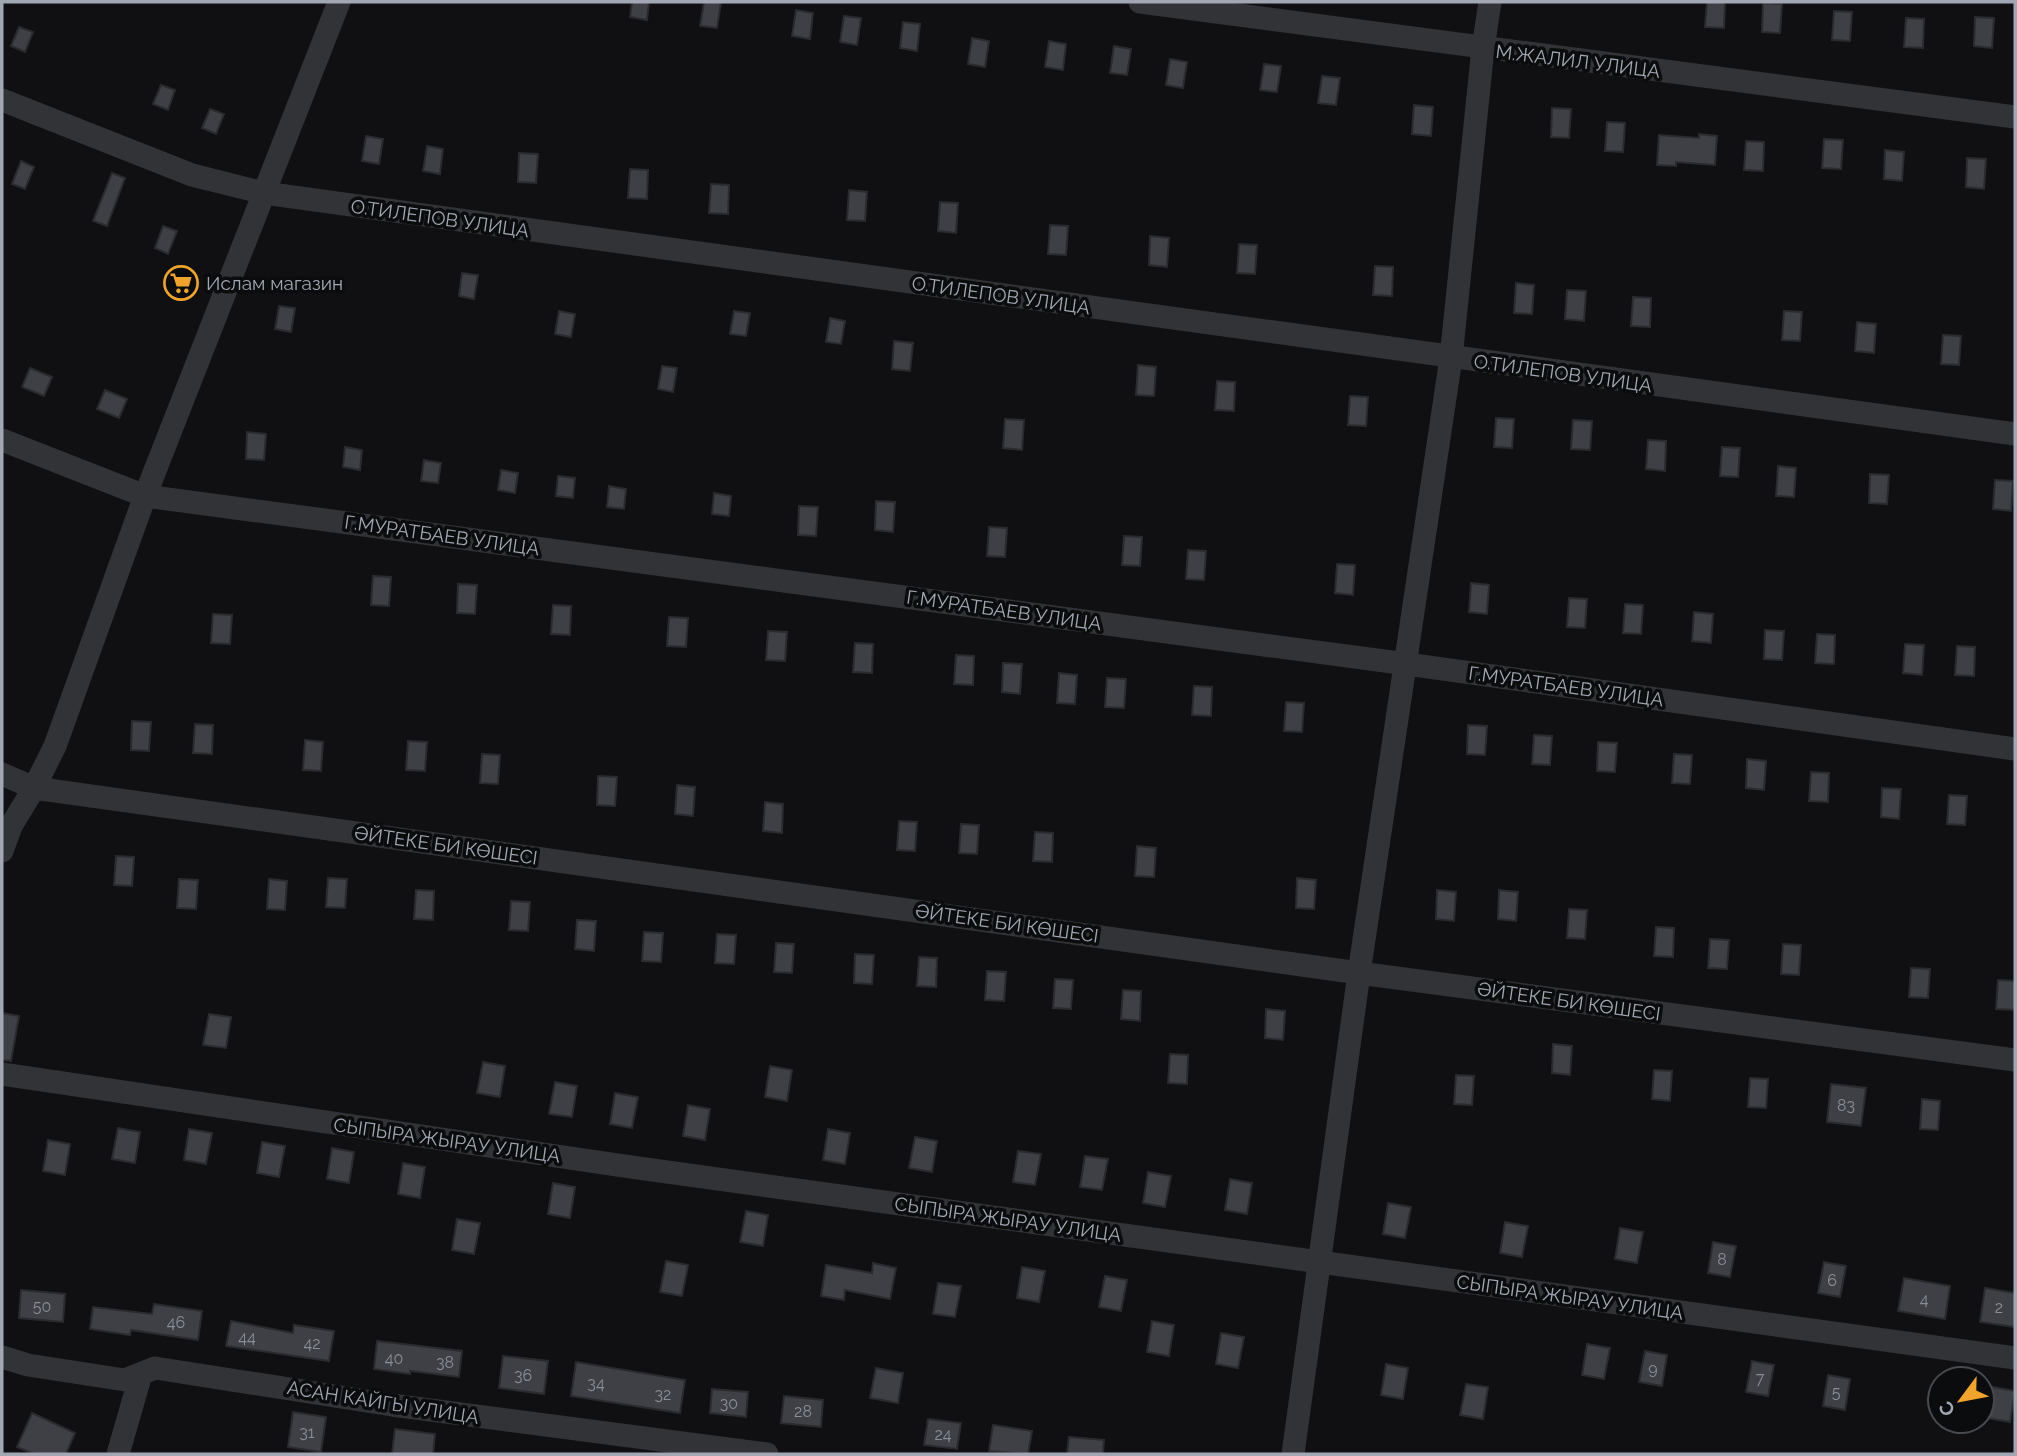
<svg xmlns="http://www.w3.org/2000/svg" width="2017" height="1456" viewBox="0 0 2017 1456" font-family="Raleway,sans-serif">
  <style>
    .building { fill: #3f4045; stroke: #2a2b2e; stroke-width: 2 }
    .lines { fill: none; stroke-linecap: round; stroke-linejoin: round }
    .minor { stroke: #313337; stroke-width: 23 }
    .labels { text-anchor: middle; stroke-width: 7; stroke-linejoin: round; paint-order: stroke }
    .number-label { font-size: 16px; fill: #898e98 }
    .street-label { font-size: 19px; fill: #a2a8b3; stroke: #0b0c0d }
    .poi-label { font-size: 19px; fill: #a2a8b3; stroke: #0b0c0d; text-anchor: start }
  </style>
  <rect width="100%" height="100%" fill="#101012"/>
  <!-- building -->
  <path class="building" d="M632 2H649L647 20 630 17Z
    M704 2H721L717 28 700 26Z
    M1707 2H1725L1724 28 1705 27Z
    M1763 3 1782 4 1780 33 1762 32Z
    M796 10 813 13 810 39 792 36Z
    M1834 11 1852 12 1850 41 1832 40Z
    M844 16 861 18 857 45 840 42Z
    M1975 17 1994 18 1992 48 1974 46Z
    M1906 18 1924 19 1923 48 1904 47Z
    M903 22 920 24 917 51 900 48Z
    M19 27 33 32 25 52 11 46Z
    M972 38 989 41 985 67 968 64Z
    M1049 41 1066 44 1063 70 1045 67Z
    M1114 46 1131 49 1127 75 1110 73Z
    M1170 59 1187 62 1183 88 1166 85Z
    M1264 64 1281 66 1277 92 1260 90Z
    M1322 76 1340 78 1336 105 1318 103Z
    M161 85 175 90 168 110 153 104Z
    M1414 105 1433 107 1431 136 1412 134Z
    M1552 108 1571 109 1569 138 1551 137Z
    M210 109 224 114 216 134 202 128Z
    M1607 122 1625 123 1623 152 1605 151Z
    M1699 134 1717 136 1715 165 1676 162V166L1657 165 1659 135 1699 138Z
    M366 136 383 139 379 164 362 161Z
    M1824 139 1843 140 1841 169 1822 168Z
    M1746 141 1764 142 1763 171 1744 170Z
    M427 146 443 149 440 174 423 171Z
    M1885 150 1904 152 1902 181 1884 179Z
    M519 153 538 154 536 183 518 182Z
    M1967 158 1986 159 1984 189 1966 187Z
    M21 161 34 167 25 189 12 184Z
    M630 169 648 170 647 199 628 198Z
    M112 173 125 178 107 226 93 221Z
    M711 184 729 185 728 214 709 213Z
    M849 190 867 192 865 221 847 220Z
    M940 202 958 203 956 233 938 231Z
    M1050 225 1068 226 1066 255 1048 254Z
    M163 226 177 231 168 254 155 248Z
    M1150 236 1169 238 1167 267 1149 265Z
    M1239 244 1257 245 1255 274 1237 273Z
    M1375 266 1393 267 1392 296 1373 295Z
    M462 273 478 275 474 299 459 296Z
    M1516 283 1534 285 1532 314 1514 313Z
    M1567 290 1586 291 1584 321 1565 319Z
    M1633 297 1651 298 1650 327 1631 326Z
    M279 306 295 308 291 332 275 329Z
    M559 311 575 314 571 337 555 334Z
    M734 311 750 313 746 336 730 334Z
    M1784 311 1802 312 1800 341 1782 340Z
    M830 318 845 321 841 344 826 342Z
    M1857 322 1876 324 1874 353 1855 351Z
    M1943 335 1961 336 1959 365 1941 364Z
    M894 341 913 343 910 371 892 369Z
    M1138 365 1156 367 1154 396 1136 395Z
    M662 366 677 368 673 392 658 389Z
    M30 368 52 377 44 396 22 387Z
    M1217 381 1235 382 1234 411 1215 410Z
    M105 390 127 399 119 418 97 409Z
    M1350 396 1368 397 1366 426 1348 425Z
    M1496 418 1514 419 1512 448 1494 447Z
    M1005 419 1024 420 1022 450 1003 448Z
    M1573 420 1592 421 1590 450 1571 449Z
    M247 432 266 434 264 460 246 459Z
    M1648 440 1666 441 1665 471 1646 469Z
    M345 447 362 450 360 470 343 467Z
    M1722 447 1740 448 1738 477 1720 476Z
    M424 460 441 463 438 483 421 481Z
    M1778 466 1796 468 1794 497 1776 496Z
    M501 470 518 473 515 493 498 490Z
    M1870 474 1889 475 1887 504 1869 503Z
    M558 476 575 478 573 498 556 496Z
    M1995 480 2013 481 2011 511 1993 509Z
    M609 486 626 489 624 509 607 507Z
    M714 493 731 496 729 516 712 514Z
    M876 501 895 502 893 532 875 530Z
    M799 506 818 507 816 536 798 535Z
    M989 527 1007 528 1005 557 987 556Z
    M1124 536 1142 537 1140 566 1122 565Z
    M1188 550 1206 551 1204 580 1186 579Z
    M1337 564 1355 565 1353 595 1335 593Z
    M373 576 391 577 389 606 371 605Z
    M1471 583 1489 585 1487 614 1469 612Z
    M458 584 477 585 475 614 457 613Z
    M1569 598 1587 599 1585 628 1567 627Z
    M1625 604 1643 605 1641 634 1623 633Z
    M553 605 571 606 570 635 551 634Z
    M1694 612 1713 614 1711 643 1692 641Z
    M213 614 232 615 230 644 211 643Z
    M669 617 688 618 686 647 667 646Z
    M1765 630 1784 631 1782 660 1764 659Z
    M768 631 787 632 785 661 766 660Z
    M1817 634 1835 635 1834 664 1815 663Z
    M855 643 873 644 872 673 853 672Z
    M1905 644 1924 645 1922 675 1903 673Z
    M1957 646 1975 647 1974 676 1955 675Z
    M956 655 974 656 973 685 954 684Z
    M1003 663 1022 664 1020 694 1002 692Z
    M1059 673 1077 675 1075 704 1057 703Z
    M1107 678 1126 679 1124 708 1105 707Z
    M1194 686 1212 687 1211 716 1192 715Z
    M1286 702 1304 703 1302 732 1284 731Z
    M132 721 151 722 149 751 131 750Z
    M195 724 213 725 212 754 193 753Z
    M1468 725 1487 726 1485 755 1467 754Z
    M1534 735 1552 736 1550 765 1532 764Z
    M305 740 323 742 321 771 303 770Z
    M408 741 427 742 425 771 406 770Z
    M1598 742 1617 743 1615 772 1597 771Z
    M482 754 500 755 498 784 480 783Z
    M1674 754 1692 755 1690 784 1672 783Z
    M1747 759 1766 761 1764 790 1746 788Z
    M1811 772 1829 773 1828 802 1809 801Z
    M598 776 617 777 615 806 597 805Z
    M677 785 695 787 693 816 675 814Z
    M1882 788 1901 789 1899 819 1881 817Z
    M1949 795 1967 796 1965 825 1947 824Z
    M765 802 783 804 782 833 763 831Z
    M899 821 917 822 915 851 897 850Z
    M961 824 979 825 977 854 959 853Z
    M1035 832 1053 833 1052 862 1033 861Z
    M1137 846 1156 848 1154 877 1135 876Z
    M116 856 134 857 132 886 114 885Z
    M328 878 347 879 345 908 326 907Z
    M1297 878 1316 880 1314 909 1296 908Z
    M179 879 198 880 196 909 177 908Z
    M269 879 287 881 285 910 267 909Z
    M416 890 434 891 433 920 414 919Z
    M1437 890 1456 892 1454 921 1436 919Z
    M1499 890 1518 892 1516 921 1498 919Z
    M511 901 530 902 528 931 509 930Z
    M1569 909 1587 910 1585 939 1567 938Z
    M577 920 596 921 594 951 575 949Z
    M1656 927 1674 928 1673 957 1654 956Z
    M644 932 663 933 661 962 642 961Z
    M717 934 736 935 734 964 715 963Z
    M1710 939 1729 940 1727 969 1708 968Z
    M776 943 794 944 792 973 774 972Z
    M1783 944 1801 945 1799 975 1781 974Z
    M855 954 874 955 872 984 854 983Z
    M919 957 937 958 936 987 917 986Z
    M1911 968 1930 969 1928 998 1909 997Z
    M987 971 1006 972 1004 1001 985 1000Z
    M1055 979 1073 980 1071 1009 1053 1008Z
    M1998 980 2015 981V1010L1996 1009Z
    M1123 990 1141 991 1140 1021 1121 1019Z
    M1266 1009 1285 1011 1283 1040 1265 1038Z
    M2 1013 19 1016 11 1061 2 1060Z
    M209 1014 231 1017 226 1048 203 1045Z
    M1553 1044 1572 1046 1570 1075 1552 1073Z
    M1170 1054 1188 1055 1187 1084 1168 1083Z
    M483 1062 505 1066 500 1097 477 1093Z
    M770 1066 792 1070 787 1101 765 1097Z
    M1654 1070 1672 1071 1670 1101 1652 1099Z
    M1456 1075 1474 1076 1472 1105 1454 1104Z
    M1750 1078 1768 1079 1766 1108 1748 1107Z
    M555 1082 577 1086 572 1117 549 1114Z
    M1831 1084 1866 1088 1861 1126 1827 1122Z
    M615 1093 638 1097 632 1128 610 1124Z
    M1922 1099 1940 1101 1938 1130 1920 1129Z
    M688 1105 710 1109 705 1140 683 1136Z
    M118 1128 140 1132 135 1163 112 1159Z
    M189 1129 212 1133 206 1164 184 1160Z
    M828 1129 850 1133 845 1164 823 1160Z
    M915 1137 937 1141 932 1172 909 1168Z
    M48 1140 70 1144 65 1175 43 1171Z
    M262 1142 285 1146 279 1177 257 1173Z
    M332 1148 354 1152 349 1183 327 1179Z
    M1018 1151 1041 1154 1035 1185 1013 1182Z
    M1085 1156 1108 1159 1102 1190 1080 1187Z
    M403 1163 425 1167 420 1198 398 1194Z
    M1148 1172 1171 1176 1165 1207 1143 1203Z
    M1230 1179 1252 1183 1247 1214 1225 1210Z
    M553 1183 575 1187 570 1218 548 1214Z
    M1388 1203 1411 1207 1405 1238 1383 1234Z
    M746 1211 768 1215 763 1246 740 1242Z
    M457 1219 480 1223 474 1254 452 1250Z
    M1505 1222 1528 1226 1522 1257 1500 1253Z
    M1620 1228 1643 1232 1637 1263 1615 1259Z
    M1713 1242 1736 1246 1730 1277 1708 1273Z
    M666 1261 688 1265 682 1296 660 1292Z
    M1824 1262 1846 1266 1840 1297 1818 1293Z
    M873 1263 896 1268 890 1299 845 1290 844 1300 821 1296 826 1265 872 1273Z
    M1022 1267 1045 1271 1039 1302 1017 1298Z
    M1105 1276 1127 1280 1121 1311 1099 1307Z
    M1904 1278 1950 1286 1945 1319 1898 1311Z
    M938 1283 961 1286 955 1317 933 1314Z
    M1985 1288 2015 1293V1327L1980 1322Z
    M21 1290 65 1294 63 1322 19 1318Z
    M154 1304 202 1311 198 1340 131 1330 130 1335 90 1329 93 1307 152 1314Z
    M231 1321 293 1333 294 1325 334 1331 329 1361 226 1346Z
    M1152 1321 1174 1325 1169 1356 1147 1352Z
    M1221 1333 1244 1337 1238 1368 1216 1364Z
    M377 1341 462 1351 459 1377 410 1371V1374L374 1369Z
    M1587 1344 1610 1348 1604 1379 1582 1375Z
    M1645 1351 1667 1355 1662 1386 1639 1382Z
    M503 1356 548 1361 544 1394 499 1388Z
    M1752 1361 1774 1365 1768 1396 1746 1392Z
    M576 1362 685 1380 680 1413 571 1396Z
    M1386 1364 1408 1368 1403 1399 1381 1395Z
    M876 1368 903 1373 898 1403 870 1398Z
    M1828 1375 1850 1379 1845 1410 1823 1406Z
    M1466 1384 1488 1387 1483 1419 1460 1415Z
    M1993 1387 2015 1391 2010 1422 1987 1418Z
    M712 1389 748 1392 746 1417 710 1413Z
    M784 1396 823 1400 821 1427 781 1423Z
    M293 1412 326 1417 321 1452 288 1447Z
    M32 1413 75 1433 66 1454H34L17 1447Z
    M928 1419 961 1423 957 1449 924 1445Z
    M993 1425 1032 1431 1028 1454 989 1451Z
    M395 1429 435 1434 433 1454H392Z
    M1069 1437 1104 1440 1103 1454H1067Z"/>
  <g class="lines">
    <!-- minor -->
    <path class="minor" d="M1140 2 2015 117
      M2 100 192 175 264 193 2015 434
      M2 440 145 496 1407 664 2015 749
      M2 774 34 788 1359 973 2015 1060
      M2 851 11 826 34 788 55 746 145 496 339 2
      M2 1074 631 1167 2015 1358
      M2 1357 28 1365 125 1380 155 1368 392 1405 767 1454
      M118 1454 141 1374
      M1293 1454 1359 973 1451 358 1483 48 1490 2"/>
  </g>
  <!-- icons -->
  <defs>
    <g id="supermarket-ring" transform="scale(1.75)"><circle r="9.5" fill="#0b0c0d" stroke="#f0a42b" stroke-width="1.5"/><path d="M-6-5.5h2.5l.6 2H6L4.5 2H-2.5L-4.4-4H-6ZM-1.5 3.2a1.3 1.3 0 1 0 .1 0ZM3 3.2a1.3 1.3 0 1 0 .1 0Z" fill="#f0a42b"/></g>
  </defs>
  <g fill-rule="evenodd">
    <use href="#supermarket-ring" x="181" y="283"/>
  </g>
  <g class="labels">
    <!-- number labels -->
    <g class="number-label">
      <text x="1846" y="1111">83</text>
      <text x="1722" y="1265">8</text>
      <text x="1832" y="1286">6</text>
      <text x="1924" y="1305">4</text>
      <text x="42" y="1312">50</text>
      <text x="1999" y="1313">2</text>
      <text x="176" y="1328">46</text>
      <text x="247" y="1343">44</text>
      <text x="312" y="1349">42</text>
      <text x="394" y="1364">40</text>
      <text x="445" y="1368">38</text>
      <text x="1653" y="1374">9</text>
      <text x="523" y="1381">36</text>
      <text x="1760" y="1384">7</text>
      <text x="596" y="1389">34</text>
      <text x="1836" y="1398">5</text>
      <text x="663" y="1400">32</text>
      <text x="729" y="1409">30</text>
      <text x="803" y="1417">28</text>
      <text x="307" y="1438">31</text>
      <text x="943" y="1440">24</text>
    </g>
    <!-- street labels -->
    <g class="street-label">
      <text transform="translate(1578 61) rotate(7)" y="7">М.ЖАЛИЛ УЛИЦА</text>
      <text transform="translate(440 218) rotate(8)" y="7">О.ТИЛЕПОВ УЛИЦА</text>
      <text transform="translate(1001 295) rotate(8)" y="7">О.ТИЛЕПОВ УЛИЦА</text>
      <text transform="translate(1563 373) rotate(8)" y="7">О.ТИЛЕПОВ УЛИЦА</text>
      <text transform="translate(442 535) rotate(8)" y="7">Г.МУРАТБАЕВ УЛИЦА</text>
      <text transform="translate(1004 610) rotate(8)" y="7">Г.МУРАТБАЕВ УЛИЦА</text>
      <text transform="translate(1566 686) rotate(8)" y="7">Г.МУРАТБАЕВ УЛИЦА</text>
      <text transform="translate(446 845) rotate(8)" y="7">ӘЙТЕКЕ БИ КӨШЕСІ</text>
      <text transform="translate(1007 923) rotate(8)" y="7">ӘЙТЕКЕ БИ КӨШЕСІ</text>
      <text transform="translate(1569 1001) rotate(8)" y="7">ӘЙТЕКЕ БИ КӨШЕСІ</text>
      <text transform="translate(447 1140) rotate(8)" y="7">СЫПЫРА ЖЫРАУ УЛИЦА</text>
      <text transform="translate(1008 1219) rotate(8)" y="7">СЫПЫРА ЖЫРАУ УЛИЦА</text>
      <text transform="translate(1570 1297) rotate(8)" y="7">СЫПЫРА ЖЫРАУ УЛИЦА</text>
      <text transform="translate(383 1402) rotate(9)" y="7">АСАН КАЙГЫ УЛИЦА</text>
    </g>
    <!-- poi labels -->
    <g class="poi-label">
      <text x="206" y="290">Ислам магазин</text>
    </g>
  </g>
  <!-- border -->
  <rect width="2017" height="1456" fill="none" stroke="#a2a8b3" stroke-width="7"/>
  <!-- north arrow -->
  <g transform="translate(1961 1400) rotate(238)"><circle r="33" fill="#0b0c0d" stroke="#474a4f" stroke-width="2"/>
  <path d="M0-5L12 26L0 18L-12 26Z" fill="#f0a42b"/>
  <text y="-10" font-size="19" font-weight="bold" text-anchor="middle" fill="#a2a8b3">С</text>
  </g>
</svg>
